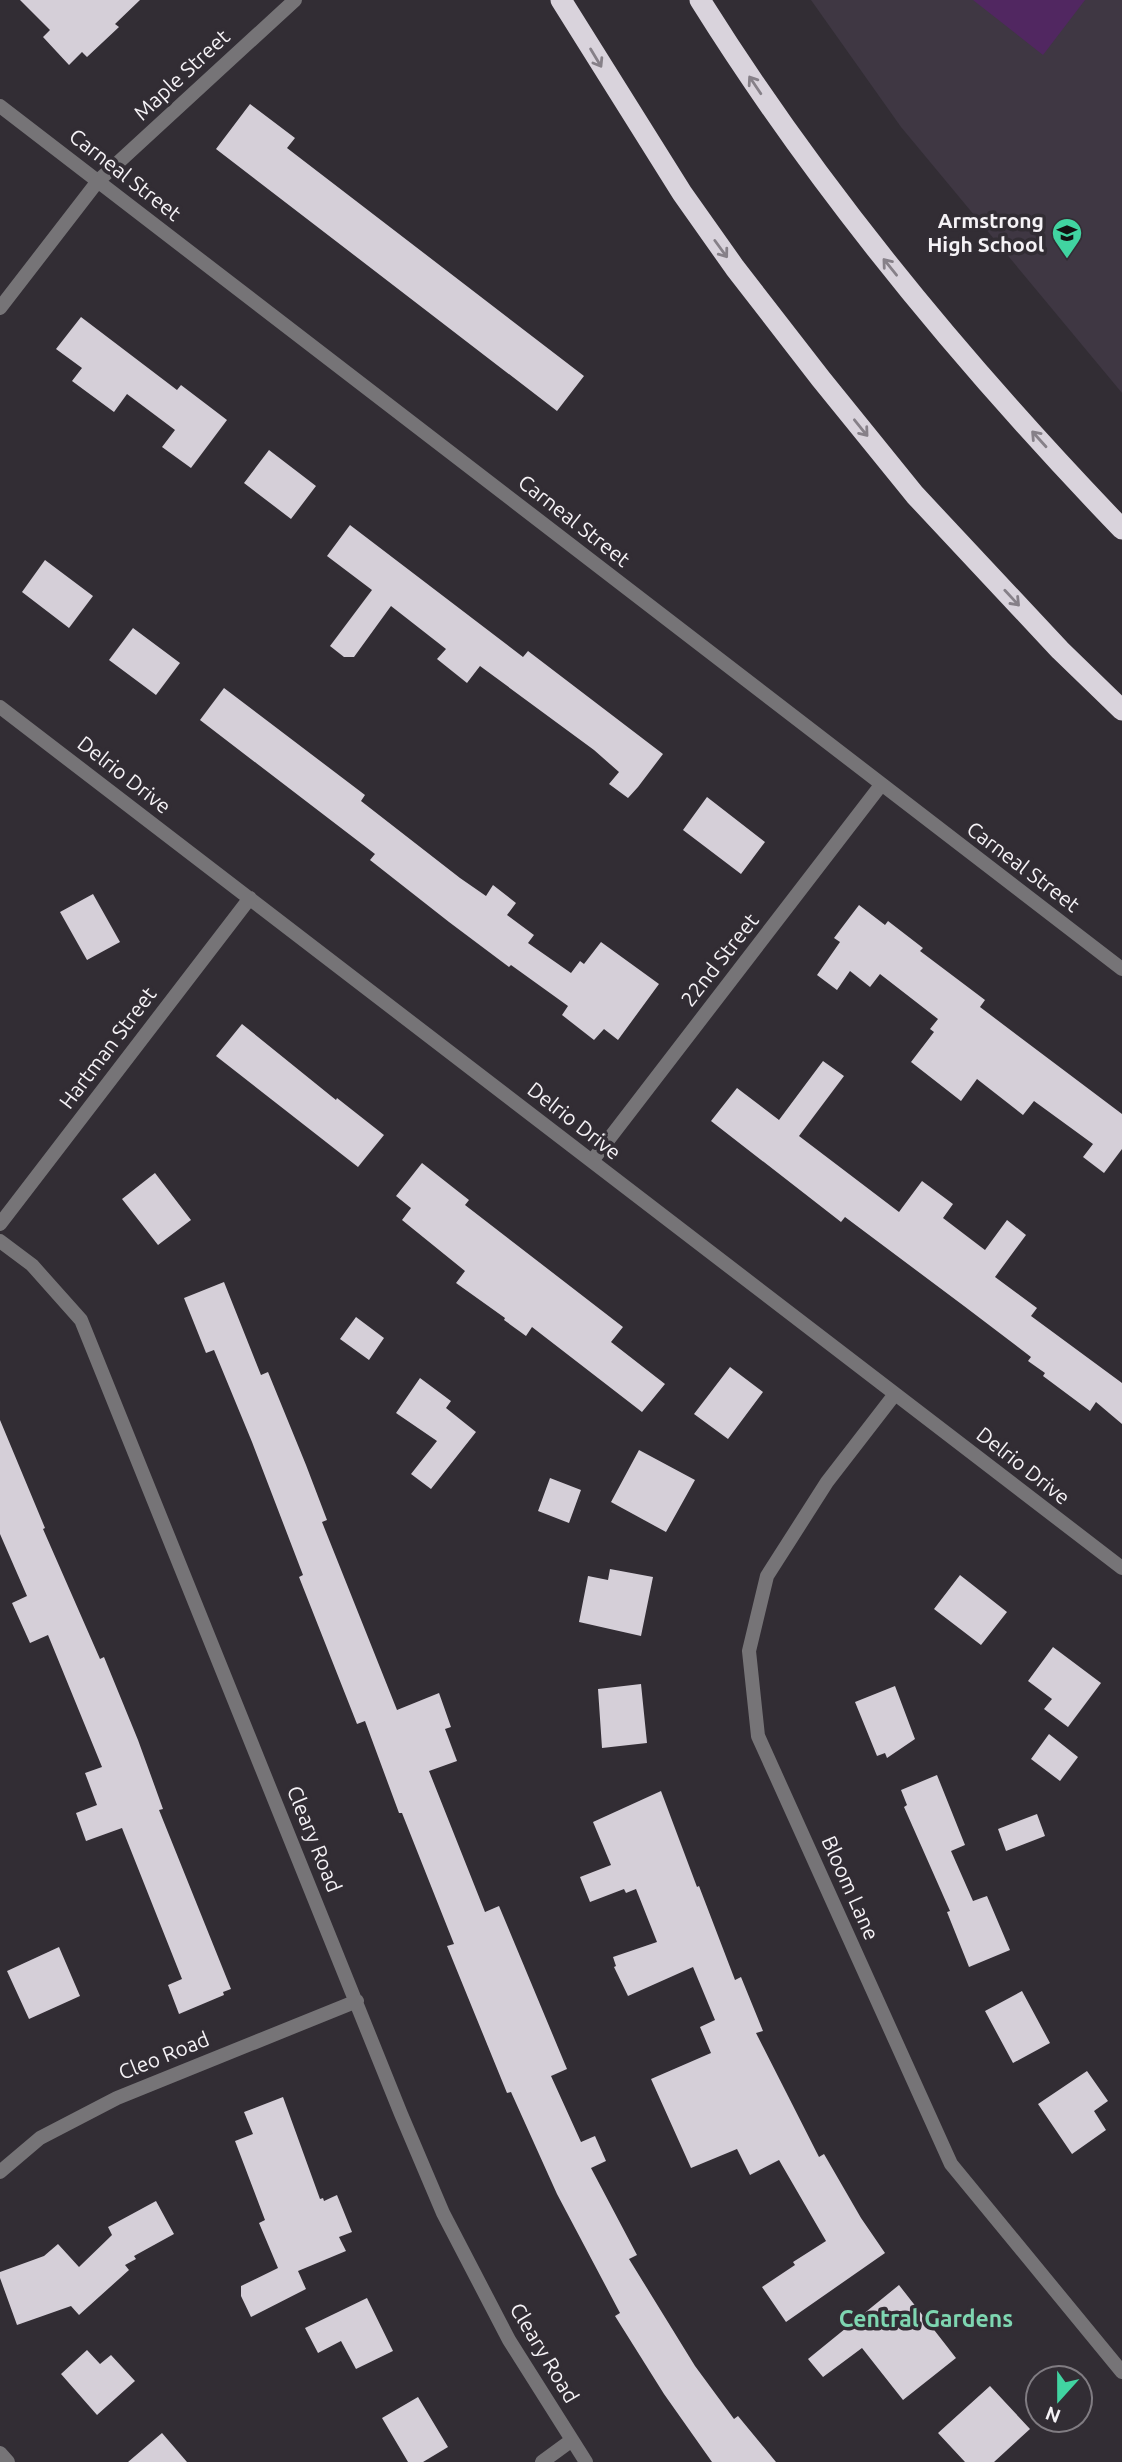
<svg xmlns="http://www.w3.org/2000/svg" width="1122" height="2462" viewBox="0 0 1122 2462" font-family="Ubuntu,sans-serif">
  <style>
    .built { fill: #3f3743 }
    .green { fill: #512761 }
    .building { fill: #d5cfd8 }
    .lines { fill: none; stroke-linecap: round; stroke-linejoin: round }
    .street { stroke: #767477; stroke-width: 14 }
    .highway { stroke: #d9d3dc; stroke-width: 21 }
    .oneway { stroke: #868088 }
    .labels { text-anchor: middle; stroke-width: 7; stroke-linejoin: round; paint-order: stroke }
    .street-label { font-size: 21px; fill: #f5f2f6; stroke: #322d34 }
    .poi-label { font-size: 21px; font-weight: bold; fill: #f5f2f6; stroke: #322d34; text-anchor: end }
    .neighbourhood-label { font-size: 23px; font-weight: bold; fill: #7ed6b1; stroke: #322d34 }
  </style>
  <rect width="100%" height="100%" fill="#322d34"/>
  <!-- built -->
  <path class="built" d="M811 0H1122V393L901 127Z"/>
  <!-- green -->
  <path class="green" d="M973 0H1085L1043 55Z"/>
  <!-- building -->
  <path class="building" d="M20 0H140L115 24 119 27 87 57 82 52 69 65 43 37 50 30Z
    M250 104 295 138 287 148 584 376 557 411 216 149Z
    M81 317 177 390 181 385 227 420 191 468 162 447 175 430 127 394 114 412 72 381 82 368 56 349Z
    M269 450 316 486 291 519 244 483Z
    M350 525 523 657 528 651 663 754 638 787 628 798 609 784 619 772 594 750 480 666 467 683 437 659 446 649 391 606 354 657H344L330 646 372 590 327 556Z
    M45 560 93 596 69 628 22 592Z
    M133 628 180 663 156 695 109 660Z
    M224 688 365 795 361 801 460 878 486 896 493 885 516 903 507 915 534 935 528 943 571 973 580 961 584 964 601 942 659 984 618 1040 604 1029 594 1040 562 1015 568 1006 511 965 509 967 449 922 370 860 375 854 200 720Z
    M707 797 765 842 741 874 683 830Z
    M93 894 120 942 87 960 60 912Z
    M859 905 885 925 888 921 923 948 920 951 985 1000 980 1007 1122 1114V1149L1104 1173 1083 1157 1093 1144 1034 1101 1023 1115 977 1079 961 1101 911 1062 934 1032 930 1029 938 1019 880 974 870 987 850 971 837 990 817 975 840 942 834 938Z
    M242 1024 336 1100 337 1098 384 1135 358 1167 216 1056Z
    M823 1061 844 1076 799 1136 899 1212 922 1181 953 1204 943 1218 985 1250 1007 1220 1026 1235 995 1277 1037 1308 1031 1316 1122 1383V1424L1096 1402 1090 1411 1043 1376 1045 1373 1028 1361 1031 1357 964 1306 845 1217 841 1222 711 1121 737 1088 779 1120Z
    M422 1163 469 1200 465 1205 623 1327 611 1342 665 1384 642 1412 532 1327 526 1336 504 1320 505 1318 456 1283 465 1271 402 1220 411 1208 396 1196Z
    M155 1173 191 1220 158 1245 122 1199Z
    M224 1282 261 1375 268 1372 306 1465 327 1520 322 1522 397 1710 439 1693 451 1727 445 1729 457 1761 429 1771 485 1912 499 1906 567 2069 551 2076 581 2142 595 2136 606 2161 591 2168 637 2255 629 2259 695 2366 734 2419 738 2416 776 2462H712L664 2394 615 2316 620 2313 557 2194 511 2092 507 2093 447 1946 454 1944 402 1813H399L365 1721 357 1724 299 1577 303 1575 252 1442 214 1350 206 1353 184 1298Z
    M356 1317 384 1338 369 1360 340 1339Z
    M730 1367 763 1392 728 1439 694 1414Z
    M420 1378 451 1401 446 1408 476 1432 431 1489 411 1474 437 1441 396 1413Z
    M0 1420 45 1528 43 1529 100 1659 104 1657 138 1740 163 1809 159 1810 231 1989 223 1992 224 1995 179 2014 168 1985 182 1979 122 1828 86 1841 76 1813 97 1805 85 1773 102 1767 48 1635 30 1643 12 1603 27 1596 0 1534Z
    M639 1450 695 1480 666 1532 611 1502Z
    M550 1478 581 1490 569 1523 538 1511Z
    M610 1569 653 1577 641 1636 579 1622 588 1576 608 1580Z
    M960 1575 1007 1612 981 1645 934 1609Z
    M1053 1647 1101 1683 1068 1727 1044 1709 1052 1699 1028 1681Z
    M641 1684 647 1743 602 1748 598 1689Z
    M895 1686 915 1739 887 1758 885 1753 877 1756 855 1702Z
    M1049 1734 1078 1757 1060 1781 1031 1759Z
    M937 1775 965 1845 951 1851 973 1901 987 1896 1010 1950 969 1967 947 1912 950 1911 904 1807 907 1805 901 1790Z
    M661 1791 697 1887 699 1886 735 1980 741 1977 763 2031 756 2033 819 2157 824 2154 861 2218 885 2253 786 2322 762 2287 795 2265 793 2262 826 2241 779 2160 750 2175 737 2149 691 2168 651 2079 711 2053 700 2027 715 2020 693 1967 628 1996 614 1967 616 1966 613 1957 657 1942 636 1889 626 1893 624 1889 590 1902 580 1877 611 1865 593 1822Z
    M1037 1814 1045 1836 1006 1851 998 1829Z
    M59 1947 80 1996 29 2019 7 1971Z
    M1022 1991 1050 2043 1013 2063 985 2011Z
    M1087 2071 1108 2101 1094 2111 1106 2130 1072 2154 1038 2104Z
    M283 2097 320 2199 323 2198 324 2201 337 2195 352 2232 339 2237 346 2251 298 2271 306 2289 251 2317 241 2296V2286L278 2268 259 2223 265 2220 235 2141 253 2134 244 2112Z
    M156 2201 174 2234 134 2256 136 2259 125 2265 129 2270 79 2315 71 2306 17 2325 0 2278V2272L44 2256 58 2244 79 2267 112 2235 108 2227Z
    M899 2285 956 2358 903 2400 862 2348 823 2377 808 2359Z
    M367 2298 393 2351 356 2369 341 2341 318 2353 305 2328Z
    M87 2350 100 2364 111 2355 135 2381 97 2415 61 2374Z
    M990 2386 1030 2429 994 2462H965L938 2433Z
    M418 2397 448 2447 423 2462H408L382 2418Z
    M162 2433 187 2462H128Z"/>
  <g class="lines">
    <!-- street -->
    <path class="street" d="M0 106 1122 969
      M0 308 98 181 295 0
      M0 707 1122 1568
      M592 1161 881 785
      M0 1224 250 898
      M0 1241 32 1265 81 1320 401 2114 443 2213 509 2340 586 2462
      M895 1394 827 1482 767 1576 749 1651 758 1736 951 2164 1122 2372
      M0 2172 40 2138 117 2098 357 2001
      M0 2453 8 2462
      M542 2462 572 2440"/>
    <!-- highway -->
    <path class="highway" d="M561 0 682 193 735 268 821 379 915 495 1060 650 1122 710
      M700 0C820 192 965 366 1122 529"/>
  </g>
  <!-- one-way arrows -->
  <defs><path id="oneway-shaft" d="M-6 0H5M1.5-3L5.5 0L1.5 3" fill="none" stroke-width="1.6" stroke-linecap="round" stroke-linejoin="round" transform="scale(1.75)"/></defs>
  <g class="oneway">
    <use href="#oneway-shaft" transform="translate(596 58) rotate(59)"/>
    <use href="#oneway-shaft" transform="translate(755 85) rotate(-124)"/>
    <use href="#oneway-shaft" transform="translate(721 249) rotate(54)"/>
    <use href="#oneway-shaft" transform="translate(890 267) rotate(-129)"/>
    <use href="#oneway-shaft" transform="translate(861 428) rotate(51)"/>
    <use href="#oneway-shaft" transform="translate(1039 439) rotate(-132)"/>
    <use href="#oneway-shaft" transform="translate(1012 598) rotate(47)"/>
  </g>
  <!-- icons -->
  <defs>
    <g id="school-pin" transform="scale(1.575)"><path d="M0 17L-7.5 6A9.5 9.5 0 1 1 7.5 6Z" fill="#41d4a1" stroke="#322d34"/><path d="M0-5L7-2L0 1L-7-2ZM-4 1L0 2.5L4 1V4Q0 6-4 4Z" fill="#111"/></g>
  </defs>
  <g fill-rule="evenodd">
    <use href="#school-pin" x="1067" y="233"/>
  </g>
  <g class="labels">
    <!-- street labels -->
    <g class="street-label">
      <text transform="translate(182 75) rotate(-43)" y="7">Maple Street</text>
      <text transform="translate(125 175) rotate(38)" y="7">Carneal Street</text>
      <text transform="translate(574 521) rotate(38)" y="7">Carneal Street</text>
      <text transform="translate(124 775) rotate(38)" y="7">Delrio Drive</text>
      <text transform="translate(1023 867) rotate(37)" y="7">Carneal Street</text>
      <text transform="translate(720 960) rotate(-52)" y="7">22nd Street</text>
      <text transform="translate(108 1048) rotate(-53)" y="7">Hartman Street</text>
      <text transform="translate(574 1121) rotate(38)" y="7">Delrio Drive</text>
      <text transform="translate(1023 1466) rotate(38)" y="7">Delrio Drive</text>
      <text transform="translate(314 1839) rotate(68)" y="7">Cleary Road</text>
      <text transform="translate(850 1888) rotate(66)" y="7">Bloom Lane</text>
      <text transform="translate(164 2056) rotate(-22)" y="7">Cleo Road</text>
      <text transform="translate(544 2353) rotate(59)" y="7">Cleary Road</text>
    </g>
    <!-- poi labels -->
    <g class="poi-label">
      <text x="1044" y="228">Armstrong<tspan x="1044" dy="24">High School</tspan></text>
    </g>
    <!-- neighbourhood labels -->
    <g class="neighbourhood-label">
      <text x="926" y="2327">Central Gardens</text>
    </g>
  </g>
  <!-- north arrow -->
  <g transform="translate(1059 2399) rotate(201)"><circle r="33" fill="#322d34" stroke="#807c82" stroke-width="2"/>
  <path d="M0-5L12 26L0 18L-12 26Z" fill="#41d4a1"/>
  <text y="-10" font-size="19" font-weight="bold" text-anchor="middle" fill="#f5f2f6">N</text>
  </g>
</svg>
